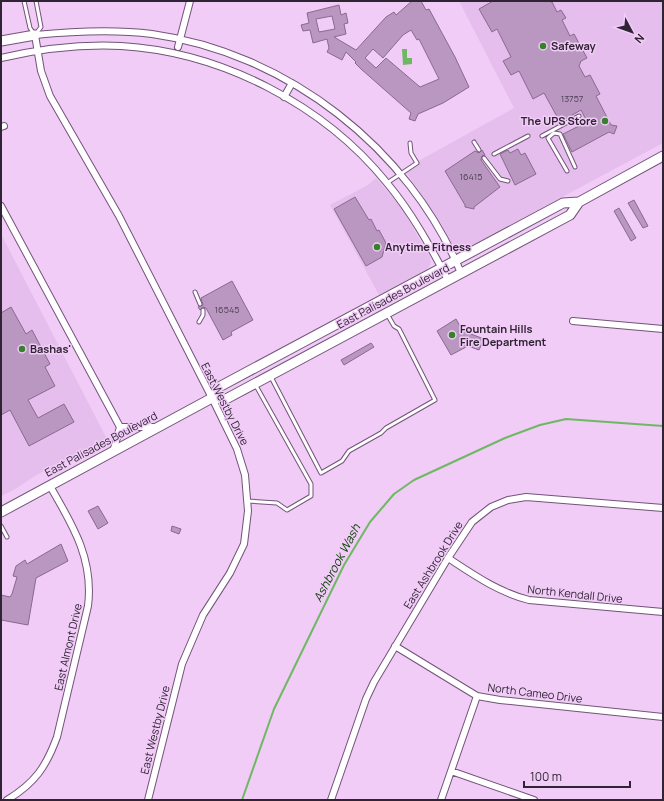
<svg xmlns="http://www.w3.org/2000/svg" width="664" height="801" viewBox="0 0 664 801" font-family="Manrope,sans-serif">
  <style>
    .built { fill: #e6beee }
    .water { fill: #6fb863 }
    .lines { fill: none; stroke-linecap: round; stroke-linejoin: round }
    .stream { stroke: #6fb863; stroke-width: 2 }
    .building { fill: #b997c0; stroke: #8a6990; fill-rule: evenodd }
    .lane-casing { stroke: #735479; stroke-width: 5 }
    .street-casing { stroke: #735479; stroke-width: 8 }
    .secondary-casing { stroke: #735479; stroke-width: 11 }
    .lane { stroke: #fff; stroke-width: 3 }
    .street { stroke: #fff; stroke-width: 6 }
    .secondary { stroke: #fff; stroke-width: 9 }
    .poi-dot { fill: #36822b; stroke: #f0ccf7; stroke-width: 1.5 }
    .labels { text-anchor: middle; stroke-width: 3; stroke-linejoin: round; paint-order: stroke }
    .number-label { font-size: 9px; fill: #524056 }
    .poi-label { font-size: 11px; font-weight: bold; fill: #302333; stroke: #f0ccf7; text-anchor: start }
    .street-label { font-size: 11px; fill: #302333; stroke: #f0ccf7 }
    .water-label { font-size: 12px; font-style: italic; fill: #083c01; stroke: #f0ccf7 }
  </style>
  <rect width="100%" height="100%" fill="#f0ccf7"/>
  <!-- built -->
  <path class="built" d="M459 1H663V143L465 249 459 250 451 242 440 222 404 169 514 108Z
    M376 178 401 207 430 257 431 262 428 269 379 295 330 205 368 185Z
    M1 234 108 441 80 456 56 464 35 476 12 491 1 496Z"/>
  <!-- water -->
  <path class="water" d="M402 49H407V58H412V64L403 65Z"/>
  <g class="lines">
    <!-- stream -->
    <path class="stream" d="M242 800 274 709 344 565 370 522 394 494 414 480 505 438 540 425 566 419 663 426"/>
  </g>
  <!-- building -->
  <path class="building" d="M412 1H421L426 10 429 9 455 57 469 87 443 103 418 114 415 121 409 119 411 113 361 69 355 63 356 62 346 52 342 60 327 52 329 48 327 39 313 43 310 30 303 31 301 25 309 23 307 13 339 5 341 15 346 13 348 23 344 24 346 34 334 37 356 50 386 17 394 12 396 15ZM332 16 335 29 319 32 316 19ZM411 30 417 40 419 39 439 79 420 87 386 58 376 68 365 58 373 49 383 58 403 35Z
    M493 1H548L552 2 557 12 561 10 566 18 562 20 570 36 574 34 587 58 581 61 579 66 585 77 590 75 600 94 596 96 611 125 617 126 614 134 609 132 572 152 563 134 587 122 581 110 560 122 544 93 533 99 519 71 511 75 503 61 511 57 497 29 492 32 479 9Z
    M518 149 521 155 525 153 536 174 515 185 500 154 508 150 510 153Z
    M482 150 485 155 482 156 481 160 500 187 474 207V209L465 207V205L445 171 475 151 479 153Z
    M355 197 369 220 371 219 377 231 379 230 386 243 382 257 366 266 334 209Z
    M634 200 648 226 643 228 628 203Z
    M619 208 636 238 631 241 614 211Z
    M232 281 253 320 231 332 232 335 223 340 206 308 203 307 200 310 198 307 203 305 201 298Z
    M11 307 26 334 32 330 50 364 45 367 55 386 28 400 38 418 64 404 74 422 29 446 10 410 1 415V313Z
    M456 319 463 331 484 339 479 350 468 346 451 355 437 331Z
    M371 343 374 347 344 365 341 360Z
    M98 506 108 523 98 529 88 511Z
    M172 526 181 529 179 534 171 531Z
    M61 544 68 561 36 578 28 625 1 620V595L10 597 12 594 17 577 13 576 16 566 25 560 27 564Z"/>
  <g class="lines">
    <!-- lane casing -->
    <g class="lane-casing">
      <path id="lane" d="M24 1 30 28 35 35 41 27 36 1
        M542 136 579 116
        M474 142 479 150
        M494 154 528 136
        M484 158 500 179 508 181
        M567 171 549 140 548 138 554 133 560 134 575 167
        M387 183 417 163 411 153 410 143
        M195 292 200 304
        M199 322 203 315V310
        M271 377 321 473 342 461 349 451 381 433 386 428 435 400 399 329 394 326 387 314
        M247 501 277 503 287 510 311 496V484L255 384
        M1 526 7 537"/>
    </g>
    <!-- street casing -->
    <g class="street-casing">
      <path id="street" d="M178 47 190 1
        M1 58C40 49 80 44 121 46 222 52 324 105 387 183 412 213 430 246 448 280
        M284 97 292 83
        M1 127 4 126
        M1 206 120 427 113 452
        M573 321 663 329
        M120 427H156
        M448 558C474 575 498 592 529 600L663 612
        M395 646 477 696 500 700 663 717
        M451 771 534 800
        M7 800C35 783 46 767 57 737L88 606C94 559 72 524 50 486
        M148 800 182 664 203 615 230 573 244 544 248 511 245 475 237 449 212 398 119 216 50 96 41 71 35 35C75 31 113 29 152 34 287 53 409 148 461 273
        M331 800 366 699 374 682 448 558 472 522 491 507 508 500 526 497 663 508
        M441 800 477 696"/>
    </g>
    <!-- secondary casing -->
    <g class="secondary-casing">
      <path id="secondary" d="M1 41 35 35
        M212 398 226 399 570 215 579 202
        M1 512 212 398 219 387 563 203 579 202 663 156"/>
    </g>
    <!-- lane -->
    <use href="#lane" class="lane"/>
    <!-- street -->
    <use href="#street" class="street"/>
    <!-- secondary -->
    <use href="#secondary" class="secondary"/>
  </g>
  <!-- markers -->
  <g class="poi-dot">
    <circle cx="543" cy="46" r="4"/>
    <circle cx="605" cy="121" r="4"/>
    <circle cx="377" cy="247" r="4"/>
    <circle cx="452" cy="335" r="4"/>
    <circle cx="22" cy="349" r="4"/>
  </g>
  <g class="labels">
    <!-- number labels -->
    <g class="number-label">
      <text x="572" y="102">13757</text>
      <text x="471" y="180">16415</text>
      <text x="227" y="313">16545</text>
    </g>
    <!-- poi labels -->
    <g class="poi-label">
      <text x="551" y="50">Safeway</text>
      <text x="597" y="125" text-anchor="end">The UPS Store</text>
      <text x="385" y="251">Anytime Fitness</text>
      <text x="460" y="333">Fountain Hills<tspan x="460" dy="13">Fire Department</tspan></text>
      <text x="30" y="353">Bashas'</text>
    </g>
    <!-- street labels -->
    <g class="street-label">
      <text transform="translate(393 296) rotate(-28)" y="4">East Palisades Boulevard</text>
      <text transform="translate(225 404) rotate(63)" y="4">East Westby Drive</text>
      <text transform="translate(101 444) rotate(-28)" y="4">East Palisades Boulevard</text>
      <text transform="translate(433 565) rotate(-58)" y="4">East Ashbrook Drive</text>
      <text transform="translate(575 594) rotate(6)" y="4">North Kendall Drive</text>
      <text transform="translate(68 647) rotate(-77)" y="4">East Almont Drive</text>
      <text transform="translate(535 693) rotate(7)" y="4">North Cameo Drive</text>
      <text transform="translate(155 730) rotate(-76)" y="4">East Westby Drive</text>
    </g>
    <!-- water labels -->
    <g class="water-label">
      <text transform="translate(337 563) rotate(-62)" y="4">Ashbrook Wash</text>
    </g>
  </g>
  <!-- border -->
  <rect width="664" height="801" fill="none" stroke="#302333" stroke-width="4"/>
  <!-- north arrow -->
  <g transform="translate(632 32) rotate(131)" stroke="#f0ccf7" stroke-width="3" paint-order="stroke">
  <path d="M0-3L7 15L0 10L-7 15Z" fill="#302333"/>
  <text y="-6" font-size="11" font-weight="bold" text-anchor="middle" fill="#302333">N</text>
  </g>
  <!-- scale -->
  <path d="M524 781v6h106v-6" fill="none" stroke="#302333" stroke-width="2"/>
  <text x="530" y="781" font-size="12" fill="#302333" stroke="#f0ccf7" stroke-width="3" paint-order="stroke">100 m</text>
</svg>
